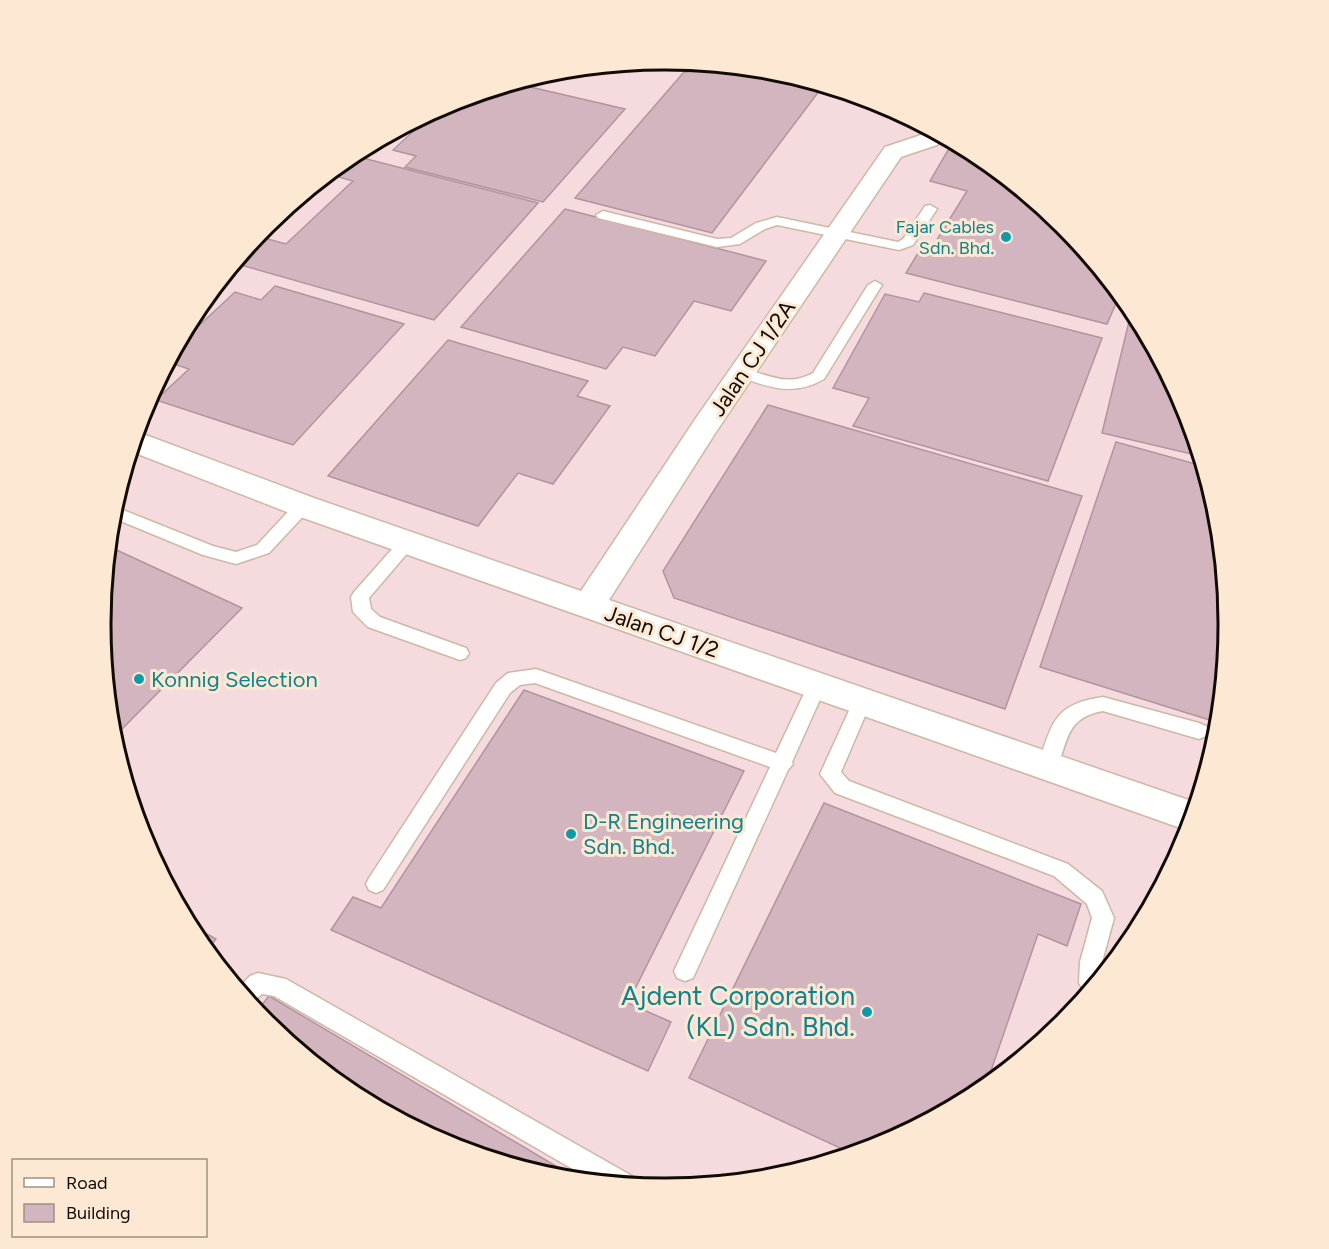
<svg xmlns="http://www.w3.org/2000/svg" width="1329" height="1249" viewBox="0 0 1329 1249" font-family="Figtree,sans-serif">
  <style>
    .industrial { fill: #f5dade }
    .building { fill: #d3b5c0; stroke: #b0949e; stroke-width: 1.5 }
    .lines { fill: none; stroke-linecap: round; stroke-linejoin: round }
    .lane-casing { stroke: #cdb8a4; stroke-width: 3 }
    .street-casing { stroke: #cdb8a4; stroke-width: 3 }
    .lane { fill: #fff; fill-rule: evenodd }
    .street { fill: #fff; fill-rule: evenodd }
    .culture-dot { fill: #0f9aa8; stroke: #fde8d3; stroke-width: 2 }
    .labels { text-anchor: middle; stroke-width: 6; stroke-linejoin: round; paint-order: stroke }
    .far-culture-label { font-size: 18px; fill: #0d838f; stroke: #fde8d3; text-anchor: end }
    .street-label { font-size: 22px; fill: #120b05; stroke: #fde8d3 }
    .culture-label { font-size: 22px; fill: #0d838f; stroke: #fde8d3; text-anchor: start }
    .near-culture-label { font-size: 27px; fill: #0d838f; stroke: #fde8d3; text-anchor: end }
    .rim { fill: none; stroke: #120b05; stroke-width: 3 }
  </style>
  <rect width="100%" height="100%" fill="#fde8d3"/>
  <!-- industrial -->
  <path class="industrial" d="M102 625a563 563 0 1 1 1126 0a563 563 0 1 1-1126 0Z"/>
  <!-- building -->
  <path class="building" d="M757 69 775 71 823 86 712 233 575 198 684 72Z
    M513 83 625 109 543 202 405 167 416 156 393 150 436 110 449 103Z
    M951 145 967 149 978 155 1064 226 1120 294 1107 324 906 273 921 248 930 251 967 191 930 181Z
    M351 155 538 203 434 320 234 263 257 236 286 244 353 181 328 174Z
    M565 209 766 261 731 311 694 301 655 356 623 347 606 369 461 327Z
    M275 286 404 324 293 445 156 400 189 369 168 362 176 347 235 292 261 300Z
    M924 293 1102 338 1048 481 853 426 869 398 833 388 885 294 919 302Z
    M1132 309 1186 409 1200 456 1102 433Z
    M448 340 588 381 577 396 610 406 553 484 518 473 478 526 328 476Z
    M768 405 1082 496 1005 709 674 598 663 571Z
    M1116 442 1203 466 1218 515 1229 625 1219 723 1040 667Z
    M108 546 242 608 112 739 100 624Z
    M524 690 744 771 628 1003 671 1022 648 1071 331 930 353 897 381 908Z
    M824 803 1081 904 1067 946 1038 934 985 1088 880 1146 853 1154 689 1078Z
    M187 923 216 939 206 951 195 938Z
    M269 996 581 1181 554 1178 448 1146 351 1094 265 1023 256 1012Z"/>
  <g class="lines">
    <!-- lane casing -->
    <g class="lane-casing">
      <path id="lane" d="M930 205 937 209 913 245 899 250 777 225 765 229 740 244 717 247 598 218 596 215 603 211 717 239 731 238 756 223 777 217 898 242 903 239 925 206Z
        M875 281 882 285 824 379C793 397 768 387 737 376L734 373 737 370 742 368C768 375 788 387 813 373L868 285Z
        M303 500 309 502 311 506 309 510 269 553 236 564 203 555 111 517 113 506 213 546 236 552 257 545 297 502Z
        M407 537 413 539 416 543 369 598 371 609 380 617 466 648 469 653 466 658 460 660 368 627 353 612 351 597 354 592 401 539Z
        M536 669 776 753 810 681 817 679 824 681 826 686 792 762 793 764 788 770 693 978 685 981 677 978 674 971 770 767 535 683 520 685 510 693 383 890 376 893 369 890 366 884 369 878 496 683 508 673Z
        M862 695 869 697 871 702 841 772 849 781 1068 864 1102 891 1114 918 1102 962 1101 978 1087 996 1079 983 1080 962 1092 918 1087 904 1054 876 835 793 820 774 853 702 855 697Z
        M1103 697 1199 723 1206 726 1209 731 1206 736 1199 739 1103 711C1063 718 1069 744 1054 774L1047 776 1040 774 1037 768C1052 725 1052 704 1103 697Z
        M258 973 286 979 632 1176 635 1186 595 1182 274 996 262 994 250 1005 237 989 250 976Z"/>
    </g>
    <!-- street casing -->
    <g class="street-casing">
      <path id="street" d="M927 128 944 137 937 145 901 157 716 432 609 600 1197 803 1189 831 292 514 130 451 136 432 143 434 314 498 581 591 696 418 885 147 921 135Z"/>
    </g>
    <!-- lane -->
    <use href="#lane" class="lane"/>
    <!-- street -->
    <use href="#street" class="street"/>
  </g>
  <!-- markers -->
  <g class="culture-dot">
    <circle cx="1006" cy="237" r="6"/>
    <circle cx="139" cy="679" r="6"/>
    <circle cx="571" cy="834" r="6"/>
    <circle cx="867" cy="1012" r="6"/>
  </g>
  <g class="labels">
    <!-- far-culture labels -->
    <g class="far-culture-label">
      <text x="994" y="233">Fajar Cables<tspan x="994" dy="21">Sdn. Bhd.</tspan></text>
    </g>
    <!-- street labels -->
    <g class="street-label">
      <text transform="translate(752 358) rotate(-56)" y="8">Jalan CJ 1/2A</text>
      <text transform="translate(662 631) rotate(19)" y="8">Jalan CJ 1/2</text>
    </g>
    <!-- culture labels -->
    <g class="culture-label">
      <text x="151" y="687">Konnig Selection</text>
      <text x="583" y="829">D-R Engineering<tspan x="583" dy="25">Sdn. Bhd.</tspan></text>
    </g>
    <!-- near-culture labels -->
    <g class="near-culture-label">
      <text x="855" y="1005">Ajdent Corporation<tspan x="855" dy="31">(KL) Sdn. Bhd.</tspan></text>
    </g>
  </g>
  <!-- crop -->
  <path d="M0 0H1329V1249H0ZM664 70H665A553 553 0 0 1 1218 623V625A553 553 0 0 1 665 1178H664A553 553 0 0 1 111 625V623A553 553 0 0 1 664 70Z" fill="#fde8d3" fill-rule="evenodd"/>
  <path class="rim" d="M664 70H665A553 553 0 0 1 1218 623V625A553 553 0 0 1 665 1178H664A553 553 0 0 1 111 625V623A553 553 0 0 1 664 70Z"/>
  <!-- legend -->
  <rect x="12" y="1159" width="195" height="78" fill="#fde8d3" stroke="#9f9081" stroke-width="1.5"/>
  <rect x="24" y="1178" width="30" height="9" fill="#ffffff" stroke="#9f9081" stroke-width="1.5"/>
  <text x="66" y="1189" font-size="18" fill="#120b05">Road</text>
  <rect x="24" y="1204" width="30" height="18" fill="#d3b5c0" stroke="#9f9081" stroke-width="1.5"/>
  <text x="66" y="1219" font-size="18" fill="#120b05">Building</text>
</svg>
